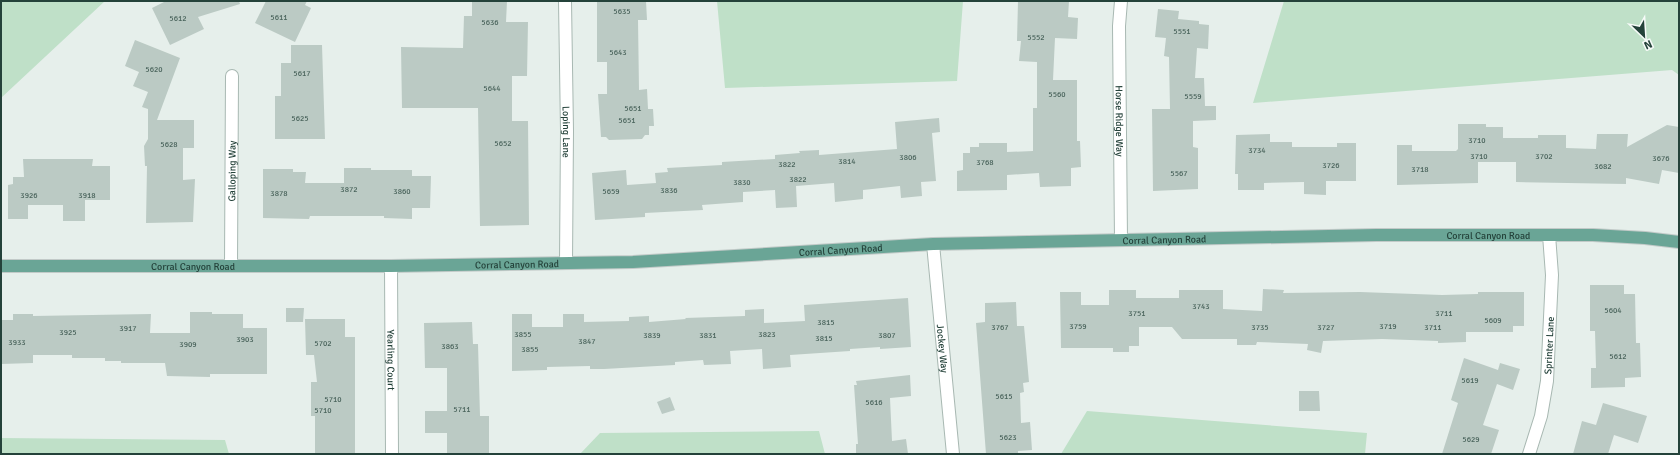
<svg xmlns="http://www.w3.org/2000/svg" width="1680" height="455" viewBox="0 0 1680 455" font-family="Signika,sans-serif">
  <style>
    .green { fill: #bfe0c8 }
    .building { fill: #bbcac4 }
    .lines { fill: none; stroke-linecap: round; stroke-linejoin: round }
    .minor-casing { stroke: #a8b8b2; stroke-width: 14 }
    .major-casing { stroke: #c2cac8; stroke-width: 14 }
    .minor { stroke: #fff; stroke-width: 12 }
    .major { stroke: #6aa596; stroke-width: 12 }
    .labels { text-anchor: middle; stroke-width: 3.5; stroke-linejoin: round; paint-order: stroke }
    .number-label { font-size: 8px; fill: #4a645c }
    .street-label { font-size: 10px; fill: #24423a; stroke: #f7fbf9 }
  </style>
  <rect width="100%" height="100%" fill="#e6efeb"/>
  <!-- green -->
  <path class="green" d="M1 1H105L1 98Z
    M717 1H963L957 81 725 88Z
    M1284 1H1679V75L1672 70 1253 103Z
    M1087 411 1367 433 1365 454H1061Z
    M819 431 825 454H580L600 433Z
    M1 438 225 440 229 454H1Z"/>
  <!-- building -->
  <path class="building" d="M166 1H239L240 4 198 17 204 29 170 45 152 8Z
    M266 1H307L305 5 311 8 295 42 255 23Z
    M472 1H507L506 22H528L527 76H512V121H528L529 225 480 226 478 108H402L401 47 463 48 464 16H472Z
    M597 1H646L647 20H638L639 90 647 89 648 109H653L654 126H649V135H645L642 139 609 140 606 137H601L598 94H607V62H597Z
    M1018 1H1069L1068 17 1078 18 1077 39 1055 38 1053 80H1077V141H1080L1081 167 1071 168V186L1040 187 1039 173 1007 175V190L957 191V171L963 170V153H970V147H979V143H1007V152L1033 151V108H1037V62L1019 61 1021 41H1017Z
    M1158 9 1179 11 1178 19 1199 21V24L1209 25 1208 49 1197 48 1195 78H1204L1205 106H1216V120L1193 121V147L1198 148V189L1153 191 1152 109H1170L1169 57 1164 56 1166 38 1155 37Z
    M135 40 180 58 157 120H194V148H183V180L195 179 193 222 146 223 147 166H145L144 146 148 139V109L142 107 148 92 133 86 139 72 125 66Z
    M291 45H322L325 139H275V96H281V63H291Z
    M939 118 940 132 932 133 936 181 921 182 922 196 901 198 900 186 863 190V199L835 202 834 183 796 186 797 207 776 208 775 190 743 192V202L702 205 703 210 645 213V217L595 220 592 173 626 170 627 185 656 183 655 173 668 172 667 168 722 165V162L775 159V155L800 153 799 151 819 150V155L897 149 895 122Z
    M1458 124H1486V127H1503V138H1538V135H1566V148L1596 149 1597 134H1628L1627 147 1667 125 1679 127V173L1662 170 1659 184 1626 178V184L1516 182V162H1478V183L1397 185V145H1412V151H1456L1458 149Z
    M1270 134V142H1292V147H1337V143H1356V181H1326V195L1304 194V182L1264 183V190H1238V174H1235L1236 135Z
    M23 159H93L92 166H110V200H85V221H63V205H28V219H8V185L13 184V177H24Z
    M344 168H371V170H412V176H431L430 208H412V219L384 218V216H310L309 219 263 218V169H293V172H306L305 183H344Z
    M1590 285H1624V294H1635L1636 343H1640L1641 377 1625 378V387L1591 388V368H1596L1595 331H1590Z
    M1263 289 1284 290 1283 293 1360 292 1442 295 1478 294V292H1524V326H1513V332H1466V342L1438 343V341L1382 339 1323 341 1321 353 1307 350 1308 344 1257 342 1256 345H1237V339H1182L1172 327H1139V346H1129V352H1113V348H1061L1060 292H1081V305H1109V290H1136V298H1179V290H1223V309L1262 311Z
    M908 298 911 347 880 349V347L850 349V351L790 355 791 367 763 369 762 349 730 351 731 364 704 365 703 360 675 362V365L604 369H590V366L547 367V370L512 371V314H532V327H563V314H584V322L629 321V317L649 316V322L686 319 685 318 745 316V310L764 309V323L805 321 804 305Z
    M1016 302 1017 326H1024L1029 382 1023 383 1024 392 1020 393 1021 423 1030 422 1032 450 1018 451V454H986L976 323 985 322V303Z
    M286 308H304L303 322H286Z
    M190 312H212V314H243V328H267V374H210V377L167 376 165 363H121V361H105V358H72V355H33V363L1 364V320H13V314H33V316L151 314 150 333H190Z
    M305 319H345V337H355V454H315V416H311V382H317L314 355H306Z
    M472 322 473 344H478L480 416H489V454H447V433H425V411H447V368H425L424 323Z
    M1464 358 1498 370 1500 363 1520 369 1513 390 1497 384 1483 425 1499 430 1491 454H1442L1458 403 1451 400Z
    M910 375 911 396 890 398 892 441 906 439 908 454H856V444H858L854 385H857L856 381Z
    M1299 391H1319L1320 411H1299Z
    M670 397 675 410 662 414 657 402Z
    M1603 403 1647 416 1638 443 1614 435 1608 454H1573L1582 421 1596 425Z"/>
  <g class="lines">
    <!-- minor casing -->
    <g class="minor-casing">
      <g id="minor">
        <path id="s1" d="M565 1 567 131 566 263"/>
        <path id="s2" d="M1121 1 1119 26 1121 240"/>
        <path id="s3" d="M933 244 953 454"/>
        <path id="s4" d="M231 266 232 76"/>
        <path id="s5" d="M391 266 392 454"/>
        <path id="s6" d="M1529 454 1541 416 1547 381 1552 275 1549 235"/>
      </g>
    </g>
    <!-- major casing -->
    <g class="major-casing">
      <g id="major">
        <path id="s7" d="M1 266H391L633 262 933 244 1376 235H1593L1645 238 1679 242"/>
      </g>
    </g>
    <!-- minor -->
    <use href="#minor" class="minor"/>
    <!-- major -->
    <use href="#major" class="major"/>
  </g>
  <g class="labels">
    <!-- number labels -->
    <g class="number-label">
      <text x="622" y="14">5635</text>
      <text x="279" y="20">5611</text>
      <text x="178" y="21">5612</text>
      <text x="490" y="25">5636</text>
      <text x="1182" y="34">5551</text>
      <text x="1036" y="40">5552</text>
      <text x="618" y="55">5643</text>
      <text x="154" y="72">5620</text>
      <text x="302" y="76">5617</text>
      <text x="492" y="91">5644</text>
      <text x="1057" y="97">5560</text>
      <text x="1193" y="99">5559</text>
      <text x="633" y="111">5651</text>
      <text x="300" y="121">5625</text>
      <text x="627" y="123">5651</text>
      <text x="1477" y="143">3710</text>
      <text x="503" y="146">5652</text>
      <text x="169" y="147">5628</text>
      <text x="1257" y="153">3734</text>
      <text x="1479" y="159">3710</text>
      <text x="1544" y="159">3702</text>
      <text x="908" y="160">3806</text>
      <text x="1661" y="161">3676</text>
      <text x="847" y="164">3814</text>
      <text x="985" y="165">3768</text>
      <text x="787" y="167">3822</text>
      <text x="1331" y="168">3726</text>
      <text x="1603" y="169">3682</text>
      <text x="1420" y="172">3718</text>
      <text x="1179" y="176">5567</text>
      <text x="798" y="182">3822</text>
      <text x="742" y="185">3830</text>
      <text x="349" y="192">3872</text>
      <text x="669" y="193">3836</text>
      <text x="402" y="194">3860</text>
      <text x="611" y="194">5659</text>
      <text x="279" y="196">3878</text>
      <text x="29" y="198">3926</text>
      <text x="87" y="198">3918</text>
      <text x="1201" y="309">3743</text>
      <text x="1613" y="313">5604</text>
      <text x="1137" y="316">3751</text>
      <text x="1444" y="316">3711</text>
      <text x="1493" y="323">5609</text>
      <text x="826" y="325">3815</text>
      <text x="1078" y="329">3759</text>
      <text x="1388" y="329">3719</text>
      <text x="1000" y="330">3767</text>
      <text x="1260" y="330">3735</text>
      <text x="1326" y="330">3727</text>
      <text x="1433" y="330">3711</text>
      <text x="128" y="331">3917</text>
      <text x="68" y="335">3925</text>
      <text x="523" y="337">3855</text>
      <text x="767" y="337">3823</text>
      <text x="652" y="338">3839</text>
      <text x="708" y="338">3831</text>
      <text x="887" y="338">3807</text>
      <text x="824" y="341">3815</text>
      <text x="245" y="342">3903</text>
      <text x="587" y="344">3847</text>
      <text x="17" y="345">3933</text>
      <text x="323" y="346">5702</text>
      <text x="188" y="347">3909</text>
      <text x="450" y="349">3863</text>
      <text x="530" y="352">3855</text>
      <text x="1618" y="359">5612</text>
      <text x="1470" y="383">5619</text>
      <text x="1004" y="399">5615</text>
      <text x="333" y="402">5710</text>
      <text x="874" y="405">5616</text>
      <text x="462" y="412">5711</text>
      <text x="323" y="413">5710</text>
      <text x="1008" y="440">5623</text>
      <text x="1471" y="442">5629</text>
    </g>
    <!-- street labels -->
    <g class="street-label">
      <text dy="4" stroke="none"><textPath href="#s2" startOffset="120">Horse Ridge Way</textPath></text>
      <text dy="4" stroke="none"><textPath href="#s1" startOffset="131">Loping Lane</textPath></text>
      <text dy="4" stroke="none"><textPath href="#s4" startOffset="95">Galloping Way</textPath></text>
      <text dy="4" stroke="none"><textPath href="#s7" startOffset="1488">Corral Canyon Road</textPath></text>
      <text dy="4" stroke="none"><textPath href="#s7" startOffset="1164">Corral Canyon Road</textPath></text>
      <text dy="4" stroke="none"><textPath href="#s7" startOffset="840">Corral Canyon Road</textPath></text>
      <text dy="4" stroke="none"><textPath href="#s7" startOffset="516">Corral Canyon Road</textPath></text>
      <text dy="4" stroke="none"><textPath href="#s7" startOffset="192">Corral Canyon Road</textPath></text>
      <text dy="4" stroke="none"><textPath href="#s6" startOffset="111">Sprinter Lane</textPath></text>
      <text dy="4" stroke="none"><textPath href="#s3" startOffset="105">Jockey Way</textPath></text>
      <text dy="4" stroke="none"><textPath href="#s5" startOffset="94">Yearling Court</textPath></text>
    </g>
  </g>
  <!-- border -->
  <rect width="1680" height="455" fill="none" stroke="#24423a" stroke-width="4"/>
  <!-- north arrow -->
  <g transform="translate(1644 36) rotate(155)" stroke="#f7fbf9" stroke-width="3" paint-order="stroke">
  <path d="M0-3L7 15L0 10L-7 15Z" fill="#24423a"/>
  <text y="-6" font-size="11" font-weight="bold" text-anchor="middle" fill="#24423a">N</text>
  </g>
</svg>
